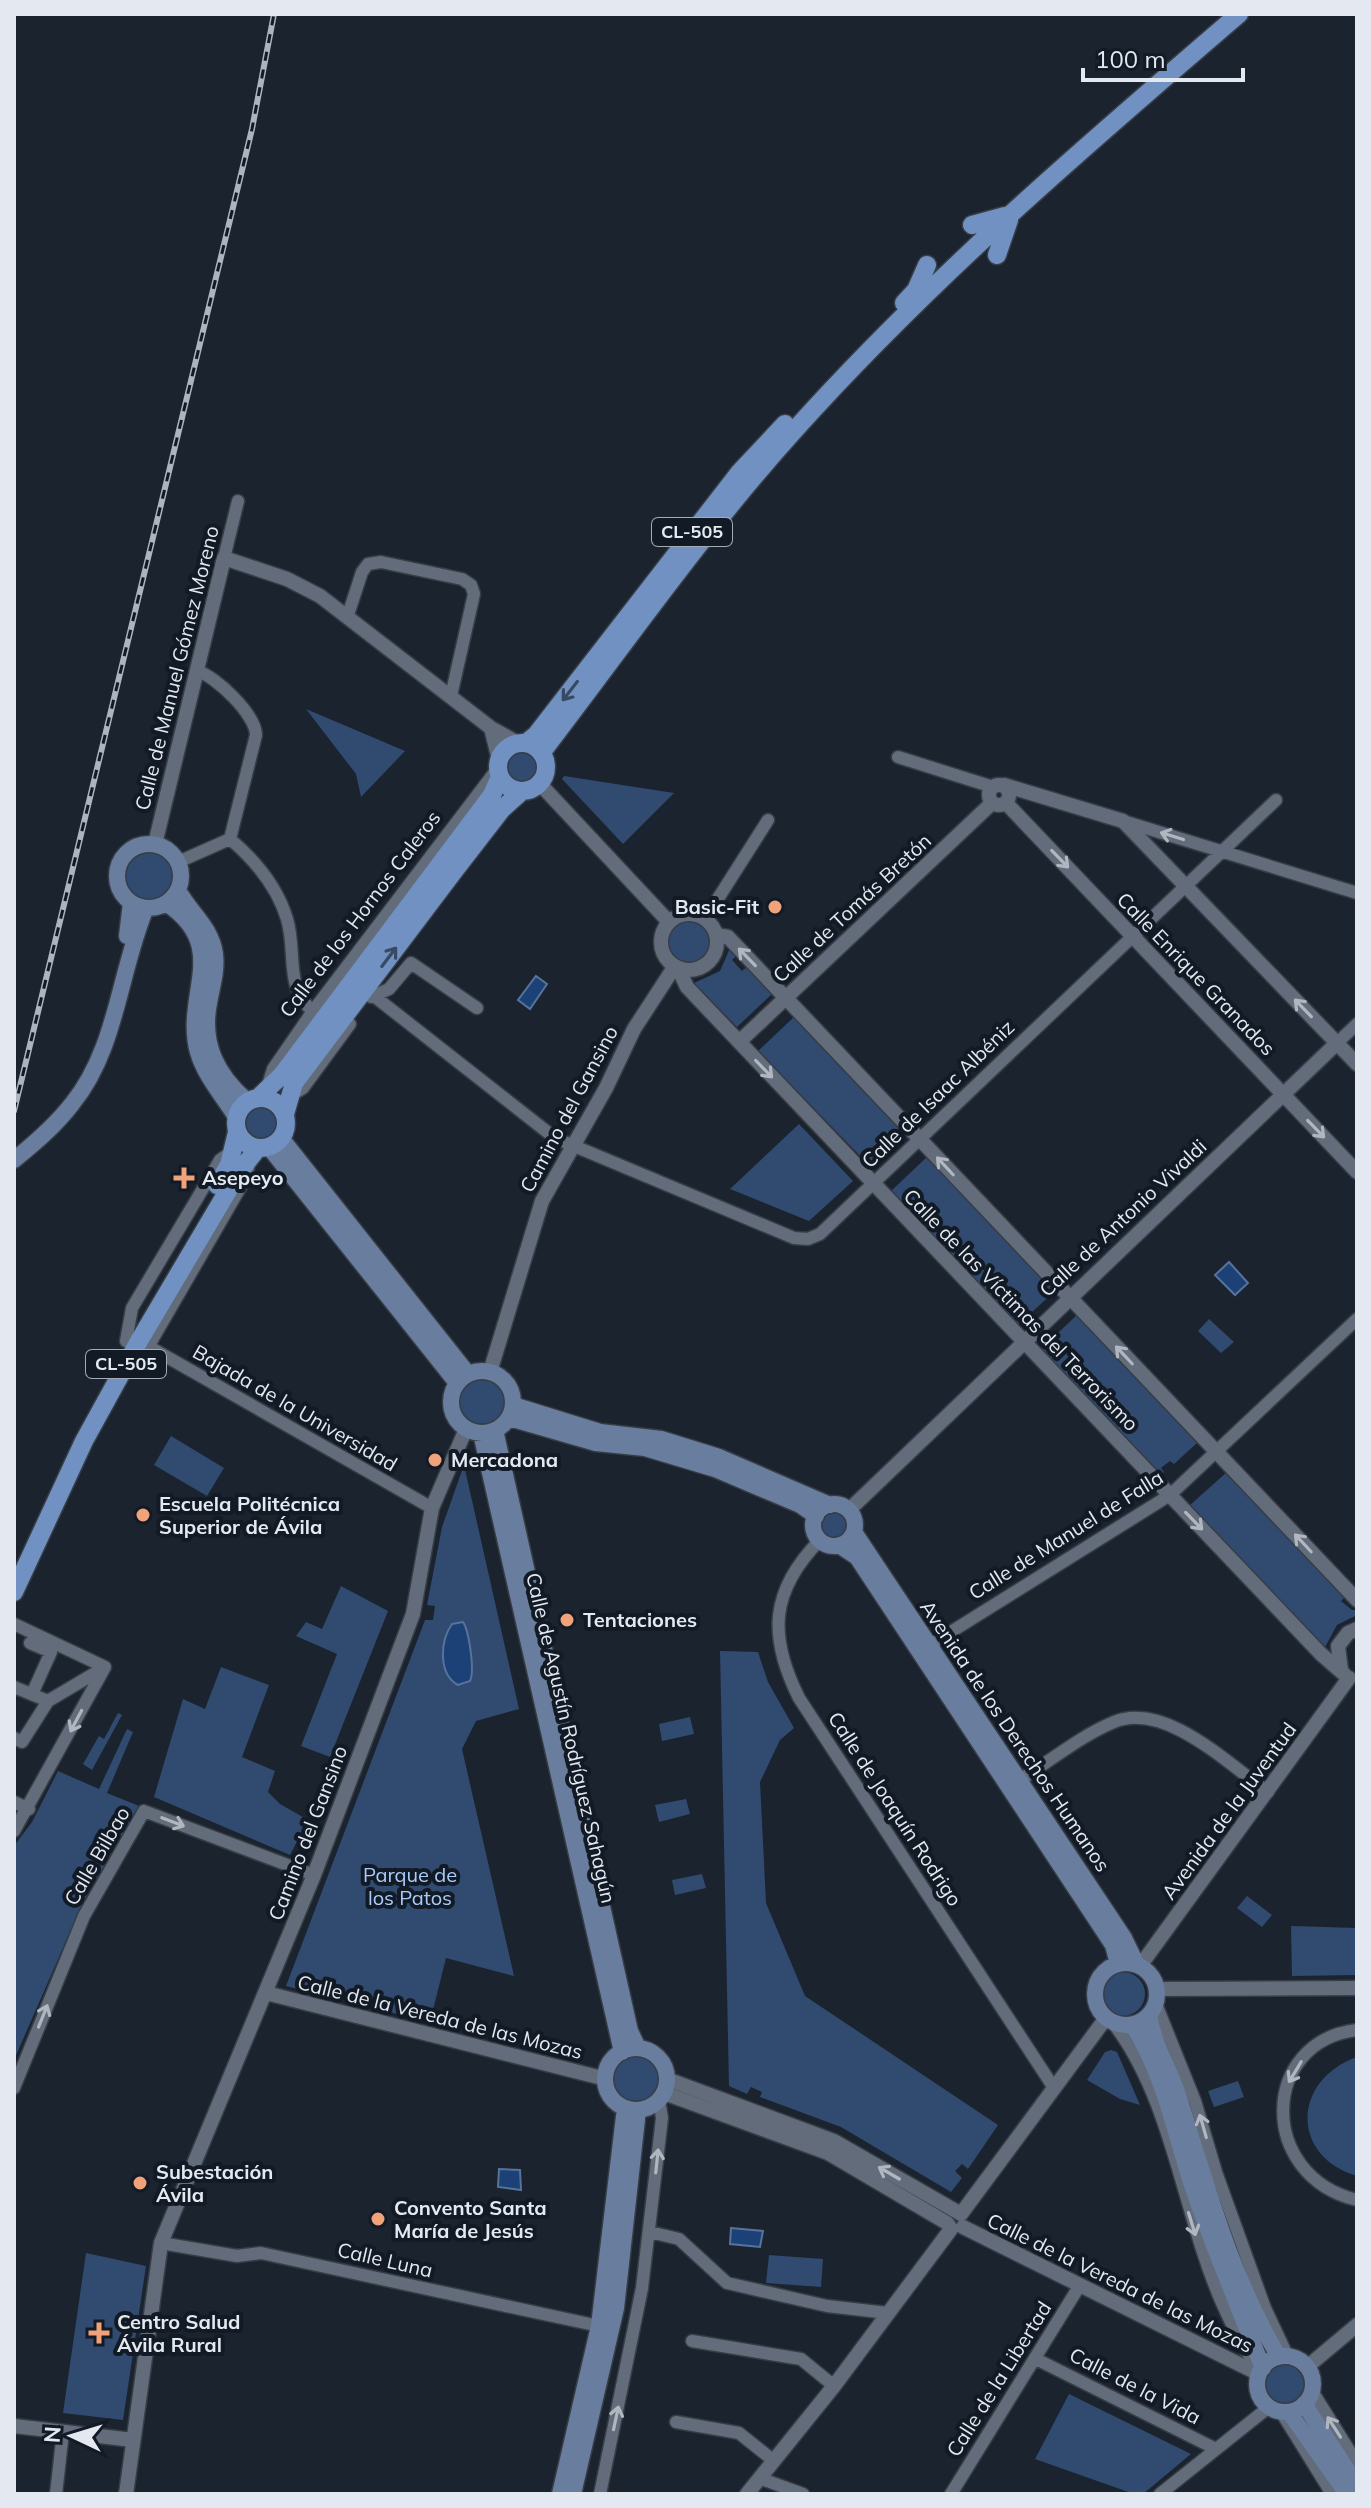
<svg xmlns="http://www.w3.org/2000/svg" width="1371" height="2508" viewBox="0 0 1371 2508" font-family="Mulish,sans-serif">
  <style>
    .green { fill: #314a6f }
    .water { fill: #1b4177; stroke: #57739c; stroke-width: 2 }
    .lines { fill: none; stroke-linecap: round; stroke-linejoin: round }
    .minor-casing { stroke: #373d46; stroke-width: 15 }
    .tertiary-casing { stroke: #373d46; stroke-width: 17 }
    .secondary-casing { stroke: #373d46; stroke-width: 19 }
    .primary-casing { stroke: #373d46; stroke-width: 21 }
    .minor { stroke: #636c7a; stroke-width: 12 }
    .tertiary { stroke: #636c7a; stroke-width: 14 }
    .secondary { stroke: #697e9e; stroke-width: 16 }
    .primary { stroke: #7091c1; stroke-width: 18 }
    .rail-casing { stroke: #aeb4bd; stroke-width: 6 }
    .rail { stroke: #121a25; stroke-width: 3; stroke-dasharray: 9; stroke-linecap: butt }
    .oneway { stroke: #384a63 }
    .oneway2 { stroke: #b0b7c1 }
    .poi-dot { fill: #f0a27a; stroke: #121a25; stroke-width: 3 }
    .labels { text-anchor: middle; stroke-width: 8; stroke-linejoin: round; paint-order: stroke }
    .shield { fill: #121a25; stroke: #a5abb4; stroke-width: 2 }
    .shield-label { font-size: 18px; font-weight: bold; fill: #e4e9f1 }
    .street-label { font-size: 20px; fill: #e4e9f1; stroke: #121a25 }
    .poi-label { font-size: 20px; font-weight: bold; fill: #e4e9f1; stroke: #121a25; text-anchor: start }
    .park-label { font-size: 20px; fill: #a9cbfc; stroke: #121a25 }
  </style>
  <rect width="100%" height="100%" fill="#1b232f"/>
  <!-- green -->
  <path class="green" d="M306 709 405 751 361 797 356 774Z
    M506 767a16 16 0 1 1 32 0a16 16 0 1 1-32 0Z
    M564 776 674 793 623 844 562 779Z
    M124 876a24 24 0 1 1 48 0a24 24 0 1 1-48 0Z
    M665 942a23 23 0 1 1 46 0a23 23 0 1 1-46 0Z
    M730 948 737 955 732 960 742 971 748 966 772 994 737 1027 694 983 720 971Z
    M795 1016 905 1133 898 1129 885 1142 889 1148 870 1166 758 1051Z
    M243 1123a18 18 0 1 1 36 0a18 18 0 1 1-36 0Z
    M799 1124 853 1181 809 1221 730 1189Z
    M928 1156 1055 1291 1032 1312 1028 1310 1018 1325 891 1191Z
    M1078 1314 1198 1442 1174 1464 1170 1461 1161 1468 1164 1472 1161 1475 1041 1349Z
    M1209 1319 1234 1342 1221 1353 1198 1331Z
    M459 1401a23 23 0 1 1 46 0a23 23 0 1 1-46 0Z
    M171 1436 224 1468 207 1496 154 1465Z
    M464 1465 519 1709 476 1721 462 1749 514 1976 446 1958 430 2022 286 1986 425 1620H433L435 1606 427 1605 442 1527Z
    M1227 1472 1345 1597 1341 1601 1352 1610H1357V1615L1337 1625 1325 1647 1189 1506Z
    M822 1525a12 12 0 1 1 24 0a12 12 0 1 1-24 0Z
    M341 1586 388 1611 330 1757 301 1746 337 1654 296 1636 306 1622 322 1629Z
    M720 1651 758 1652 768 1682 794 1728 780 1740 760 1782 766 1903 805 1996 998 2125 968 2169 962 2164 955 2171 962 2178 951 2192 841 2127 760 2097 762 2092 751 2087 747 2094 729 2086Z
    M221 1667 269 1685 242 1757 275 1771 268 1792 280 1804 308 1820 290 1855 154 1797 183 1699 205 1709Z
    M118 1713 122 1715 92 1770 83 1764 99 1736 104 1739Z
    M690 1717 694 1734 662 1741 659 1724Z
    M127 1729 133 1732 107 1793 139 1806 83 1902 14 2060V1846L32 1822 58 1771 99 1789Z
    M686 1799 690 1814 659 1822 655 1805Z
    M702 1874 706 1888 675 1895 672 1880Z
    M1247 1896 1272 1915 1262 1927 1237 1908Z
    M1291 1926 1357 1928V1975L1292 1976Z
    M1101 1994a22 22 0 1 1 44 0a22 22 0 1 1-44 0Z
    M1111 2050 1117 2052 1140 2105 1120 2099 1087 2080 1105 2052Z
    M613 2078a23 23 0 1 1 46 0a23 23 0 1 1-46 0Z
    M1357 2057V2176C1290 2156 1292 2080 1357 2057Z
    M1238 2081 1244 2097 1214 2107 1208 2091Z
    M86 2253 146 2266 123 2420 63 2413Z
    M769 2255 823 2259 821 2287 766 2283Z
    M1264 2385a21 21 0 1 1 42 0a21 21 0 1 1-42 0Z
    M1069 2394 1191 2454 1143 2494H1134L1035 2459Z"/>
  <!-- water -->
  <path class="water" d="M536 976 547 984 530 1009 518 1000Z
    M1229 1262 1248 1283 1235 1295 1215 1275Z
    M463 1622C469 1631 475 1671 470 1681L458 1685C438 1674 440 1641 452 1624Z
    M499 2169 520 2170 521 2190 498 2187Z
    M731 2228 763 2231 760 2247 730 2244Z"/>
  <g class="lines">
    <!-- minor casing -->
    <g class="minor-casing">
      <path id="minor" d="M224 558 238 501
        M348 615 362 572 368 564 381 562 462 579 471 585 474 594 451 696
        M898 757 993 787
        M1123 821 1357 893
        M230 839C256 861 277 886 287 919 297 952 284 988 313 1011
        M178 862 230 839 256 735C256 715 216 676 197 671
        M705 919 768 820
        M365 989 555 1138 794 1238 808 1239 820 1234 1276 800
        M371 997 389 989 411 963 477 1008
        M1337 1043 1357 1024
        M268 1085 273 1069 313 1011 498 768
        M288 1097 303 1088 350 1024
        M126 1341 132 1308 220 1160 234 1150
        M139 1341 432 1508
        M148 1347 247 1176 249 1161
        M820 1540C770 1591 768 1636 799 1698L1054 2088
        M14 1624 105 1667 14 1831
        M30 1643 51 1652 32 1694
        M930 1645 1170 1495 1357 1319
        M14 1687 48 1701 102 1669
        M14 1738 22 1742 48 1701
        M1020 1780C1050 1761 1082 1735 1114 1722 1165 1701 1228 1764 1268 1792
        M14 1802 29 1809
        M1156 2004 1195 2101 1216 2172 1265 2308 1288 2357
        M1113 2023C1173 2101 1182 2212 1222 2303 1232 2325 1242 2348 1258 2367
        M1357 2030C1260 2041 1257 2176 1357 2200
        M14 2088 84 1916 144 1811 314 1875
        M650 2232 679 2239 727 2283 827 2306 888 2313
        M161 2243 237 2256 261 2253 599 2326
        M692 2341 801 2359 834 2386
        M1036 2359 1216 2449
        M1312 2391 1357 2463
        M1283 2415 1332 2494
        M676 2422 739 2433 774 2461
        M759 2478 803 2494
        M56 2494 63 2432
        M600 2494 642 2288 662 2118 659 2100
        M951 2494 1080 2285
        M1160 2494 1269 2407"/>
    </g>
    <!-- tertiary casing -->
    <g class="tertiary-casing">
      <path id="tertiary" d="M491 728 499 760
        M540 784 669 922
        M989 795a10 10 0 1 1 20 0a10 10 0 1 1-20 0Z
        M1004 785 1123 821 1357 1064
        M1006 803 1357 1172
        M155 844 224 558 287 579 320 596 491 728 518 743
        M661 942a28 28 0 1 1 56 0a28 28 0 1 1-56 0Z
        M716 935 728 937 1357 1600
        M678 968 687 987 1321 1654 1344 1674
        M739 1042 992 803
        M490 1372 542 1201 606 1088 634 1029 675 966
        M849 1510 1337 1043
        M1341 1670 1338 1646 1348 1633 1357 1629
        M1140 1966 1349 1678
        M1157 1989 1357 1988
        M266 1993 606 2079
        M667 2079 834 2141 961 2214
        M664 2093 828 2153 947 2223 951 2229
        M961 2214 1106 2018
        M963 2227 1259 2374
        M1307 2367 1357 2325
        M14 2426 133 2440
        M126 2494 161 2243 314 1875 413 1614 432 1508 466 1429
        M747 2494 834 2386 951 2229"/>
    </g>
    <!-- secondary casing -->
    <g class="secondary-casing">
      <path id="secondary" d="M117 876a32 32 0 1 1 64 0a32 32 0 1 1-64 0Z
        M178 890C190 913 211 926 215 954 217 971 212 986 209 1003 201 1044 217 1075 247 1101
        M166 903C232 947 182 995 198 1052 205 1076 223 1096 236 1117
        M127 936 131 903
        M281 1138 468 1374
        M269 1147 457 1383
        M14 1160C35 1143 55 1126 72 1104 117 1049 119 972 146 908
        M451 1402a31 31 0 1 1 62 0a31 31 0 1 1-62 0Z
        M513 1405 600 1432 661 1439 719 1457 830 1505
        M509 1418 596 1443 645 1448 715 1469 800 1505 816 1516
        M495 1430 630 2031 638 2048
        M481 1433 622 2052
        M813 1525a21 21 0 1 1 42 0a21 21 0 1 1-42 0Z
        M854 1532 1124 1938 1137 1965
        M839 1545 857 1557 1113 1945 1118 1964
        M1095 1994a31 31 0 1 1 62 0a31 31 0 1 1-62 0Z
        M1149 2015C1154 2046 1171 2071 1180 2101 1208 2189 1231 2277 1279 2357
        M1132 2025C1164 2073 1174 2131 1192 2185 1213 2247 1238 2307 1263 2368
        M605 2079a31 31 0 1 1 62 0a31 31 0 1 1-62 0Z
        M1257 2384a28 28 0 1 1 56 0a28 28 0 1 1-56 0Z
        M1304 2404 1357 2485
        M1289 2412 1347 2494
        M560 2494 599 2326 625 2108
        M573 2494 616 2308 638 2110"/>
    </g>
    <!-- primary casing -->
    <g class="primary-casing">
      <path id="primary" d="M972 225 1005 216
        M997 255 1009 220
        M904 303 916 290 927 265
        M498 767a24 24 0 1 1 48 0a24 24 0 1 1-48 0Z
        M526 743 536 735 739 473 785 424
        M542 752C624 645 702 533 792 433 929 280 1084 147 1239 14
        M259 1097 282 1075 492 795 500 777
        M236 1123a25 25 0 1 1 50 0a25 25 0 1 1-50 0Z
        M285 1114 294 1083 454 871 502 809 521 792
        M217 1185 229 1165 237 1132
        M14 1592 84 1441 139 1341 239 1172 258 1148"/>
    </g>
    <!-- minor -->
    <use href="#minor" class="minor"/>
    <!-- tertiary -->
    <use href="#tertiary" class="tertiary"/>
    <!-- secondary -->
    <use href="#secondary" class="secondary"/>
    <!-- primary -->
    <use href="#primary" class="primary"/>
    <!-- rail casing -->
    <g class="rail-casing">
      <path id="rail" d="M14 1111 252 129 274 14"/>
    </g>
    <!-- rail -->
    <use href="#rail" class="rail"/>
  </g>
  <!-- one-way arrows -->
  <defs><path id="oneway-shaft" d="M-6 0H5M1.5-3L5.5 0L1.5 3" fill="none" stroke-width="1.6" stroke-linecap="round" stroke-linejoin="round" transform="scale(2)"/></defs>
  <g class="oneway">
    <use href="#oneway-shaft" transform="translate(570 691) rotate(128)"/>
    <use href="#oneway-shaft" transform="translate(389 957) rotate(-53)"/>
  </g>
  <g class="oneway2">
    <use href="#oneway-shaft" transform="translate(1172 836) rotate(-163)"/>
    <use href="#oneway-shaft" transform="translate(1060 859) rotate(46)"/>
    <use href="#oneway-shaft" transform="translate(747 957) rotate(-134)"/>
    <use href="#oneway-shaft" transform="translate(1303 1008) rotate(-134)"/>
    <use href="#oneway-shaft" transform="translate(764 1069) rotate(46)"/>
    <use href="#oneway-shaft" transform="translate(1316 1129) rotate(46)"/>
    <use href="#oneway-shaft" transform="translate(945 1166) rotate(-133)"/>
    <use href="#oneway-shaft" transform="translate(1124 1355) rotate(-133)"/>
    <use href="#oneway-shaft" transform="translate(1194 1521) rotate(46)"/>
    <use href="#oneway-shaft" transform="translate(1303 1543) rotate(-133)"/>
    <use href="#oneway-shaft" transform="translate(76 1721) rotate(118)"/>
    <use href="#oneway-shaft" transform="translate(173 1822) rotate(21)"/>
    <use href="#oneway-shaft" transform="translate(43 2016) rotate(-68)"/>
    <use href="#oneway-shaft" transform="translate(1295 2072) rotate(121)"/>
    <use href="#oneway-shaft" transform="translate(1203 2126) rotate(-106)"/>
    <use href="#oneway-shaft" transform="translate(657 2161) rotate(-84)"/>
    <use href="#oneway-shaft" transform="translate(889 2173) rotate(-150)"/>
    <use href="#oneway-shaft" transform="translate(1192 2224) rotate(73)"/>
    <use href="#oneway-shaft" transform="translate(616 2418) rotate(-78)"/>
    <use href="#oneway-shaft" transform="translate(1334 2427) rotate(-123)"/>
  </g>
  <!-- markers -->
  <g class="poi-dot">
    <circle cx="775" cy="907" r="8"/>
    <path d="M180 1166h8v8h8v8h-8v8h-8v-8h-8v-8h8z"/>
    <circle cx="435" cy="1460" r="8"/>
    <circle cx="143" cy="1515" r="8"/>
    <circle cx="567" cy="1620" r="8"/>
    <circle cx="140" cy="2183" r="8"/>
    <circle cx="378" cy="2219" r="8"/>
    <path d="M95 2321h8v8h8v8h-8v8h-8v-8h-8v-8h8z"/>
  </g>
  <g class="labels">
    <!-- shield labels -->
    <g class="shield">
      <rect x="652" y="518" width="80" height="28" rx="6"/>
      <rect x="86" y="1350" width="80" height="28" rx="6"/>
    </g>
    <g class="shield-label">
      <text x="692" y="538">CL-505</text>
      <text x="126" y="1370">CL-505</text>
    </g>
    <!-- street labels -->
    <g class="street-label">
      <text transform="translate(177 668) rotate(-76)" y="7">Calle de Manuel Gómez Moreno</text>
      <text transform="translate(852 908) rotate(-43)" y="7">Calle de Tomás Bretón</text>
      <text transform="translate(360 914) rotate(-53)" y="7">Calle de los Hornos Caleros</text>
      <text transform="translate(1196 974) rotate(46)" y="7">Calle Enrique Granados</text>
      <text transform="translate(938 1094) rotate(-44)" y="7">Calle de Isaac Albéniz</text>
      <text transform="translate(569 1109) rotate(-62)" y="7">Camino del Gansino</text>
      <text transform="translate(1123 1218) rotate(-43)" y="7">Calle de Antonio Vivaldi</text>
      <text transform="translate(1021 1310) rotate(46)" y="7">Calle de las Víctimas del Terrorismo</text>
      <text transform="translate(295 1408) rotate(30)" y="7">Bajada de la Universidad</text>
      <text transform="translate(1066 1535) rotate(-32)" y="7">Calle de Manuel de Falla</text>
      <text transform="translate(1015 1736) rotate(56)" y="7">Avenida de los Derechos Humanos</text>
      <text transform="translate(571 1738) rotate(77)" y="7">Calle de Agustín Rodríguez Sahagún</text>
      <text transform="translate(895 1809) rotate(57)" y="7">Calle de Joaquín Rodrigo</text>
      <text transform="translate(1229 1811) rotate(-54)" y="7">Avenida de la Juventud</text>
      <text transform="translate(308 1833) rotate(-69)" y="7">Camino del Gansino</text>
      <text transform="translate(97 1856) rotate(-60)" y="7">Calle Bilbao</text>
      <text transform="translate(440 2017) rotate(14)" y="7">Calle de la Vereda de las Mozas</text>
      <text transform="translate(385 2260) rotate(13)" y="7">Calle Luna</text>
      <text transform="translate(1120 2283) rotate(26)" y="7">Calle de la Vereda de las Mozas</text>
      <text transform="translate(999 2379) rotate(-58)" y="7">Calle de la Libertad</text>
      <text transform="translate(1135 2386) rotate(27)" y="7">Calle de la Vida</text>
    </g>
    <!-- poi labels -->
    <g class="poi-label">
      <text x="759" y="914" text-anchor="end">Basic-Fit</text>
      <text x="202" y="1185">Asepeyo</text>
      <text x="451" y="1467">Mercadona</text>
      <text x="159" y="1511">Escuela Politécnica<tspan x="159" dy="23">Superior de Ávila</tspan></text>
      <text x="583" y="1627">Tentaciones</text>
      <text x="156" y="2179">Subestación<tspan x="156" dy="23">Ávila</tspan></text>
      <text x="394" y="2215">Convento Santa<tspan x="394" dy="23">María de Jesús</tspan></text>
      <text x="117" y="2329">Centro Salud<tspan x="117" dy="23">Ávila Rural</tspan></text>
    </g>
    <!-- park labels -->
    <g class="park-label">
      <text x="410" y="1882">Parque de<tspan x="410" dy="23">los Patos</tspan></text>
    </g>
  </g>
  <!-- border -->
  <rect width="1371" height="2508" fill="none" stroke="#e4e9f1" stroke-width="32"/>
  <!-- north arrow -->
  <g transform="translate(72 2436) rotate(274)" stroke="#121a25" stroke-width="6" paint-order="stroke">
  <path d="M0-6L14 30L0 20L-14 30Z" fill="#e4e9f1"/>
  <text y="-12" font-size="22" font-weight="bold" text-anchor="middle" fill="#e4e9f1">N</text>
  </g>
  <!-- scale -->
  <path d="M1083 68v12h160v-12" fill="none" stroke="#e4e9f1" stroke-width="4"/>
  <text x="1095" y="68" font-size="24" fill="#e4e9f1" stroke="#121a25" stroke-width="6" paint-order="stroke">100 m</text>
</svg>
